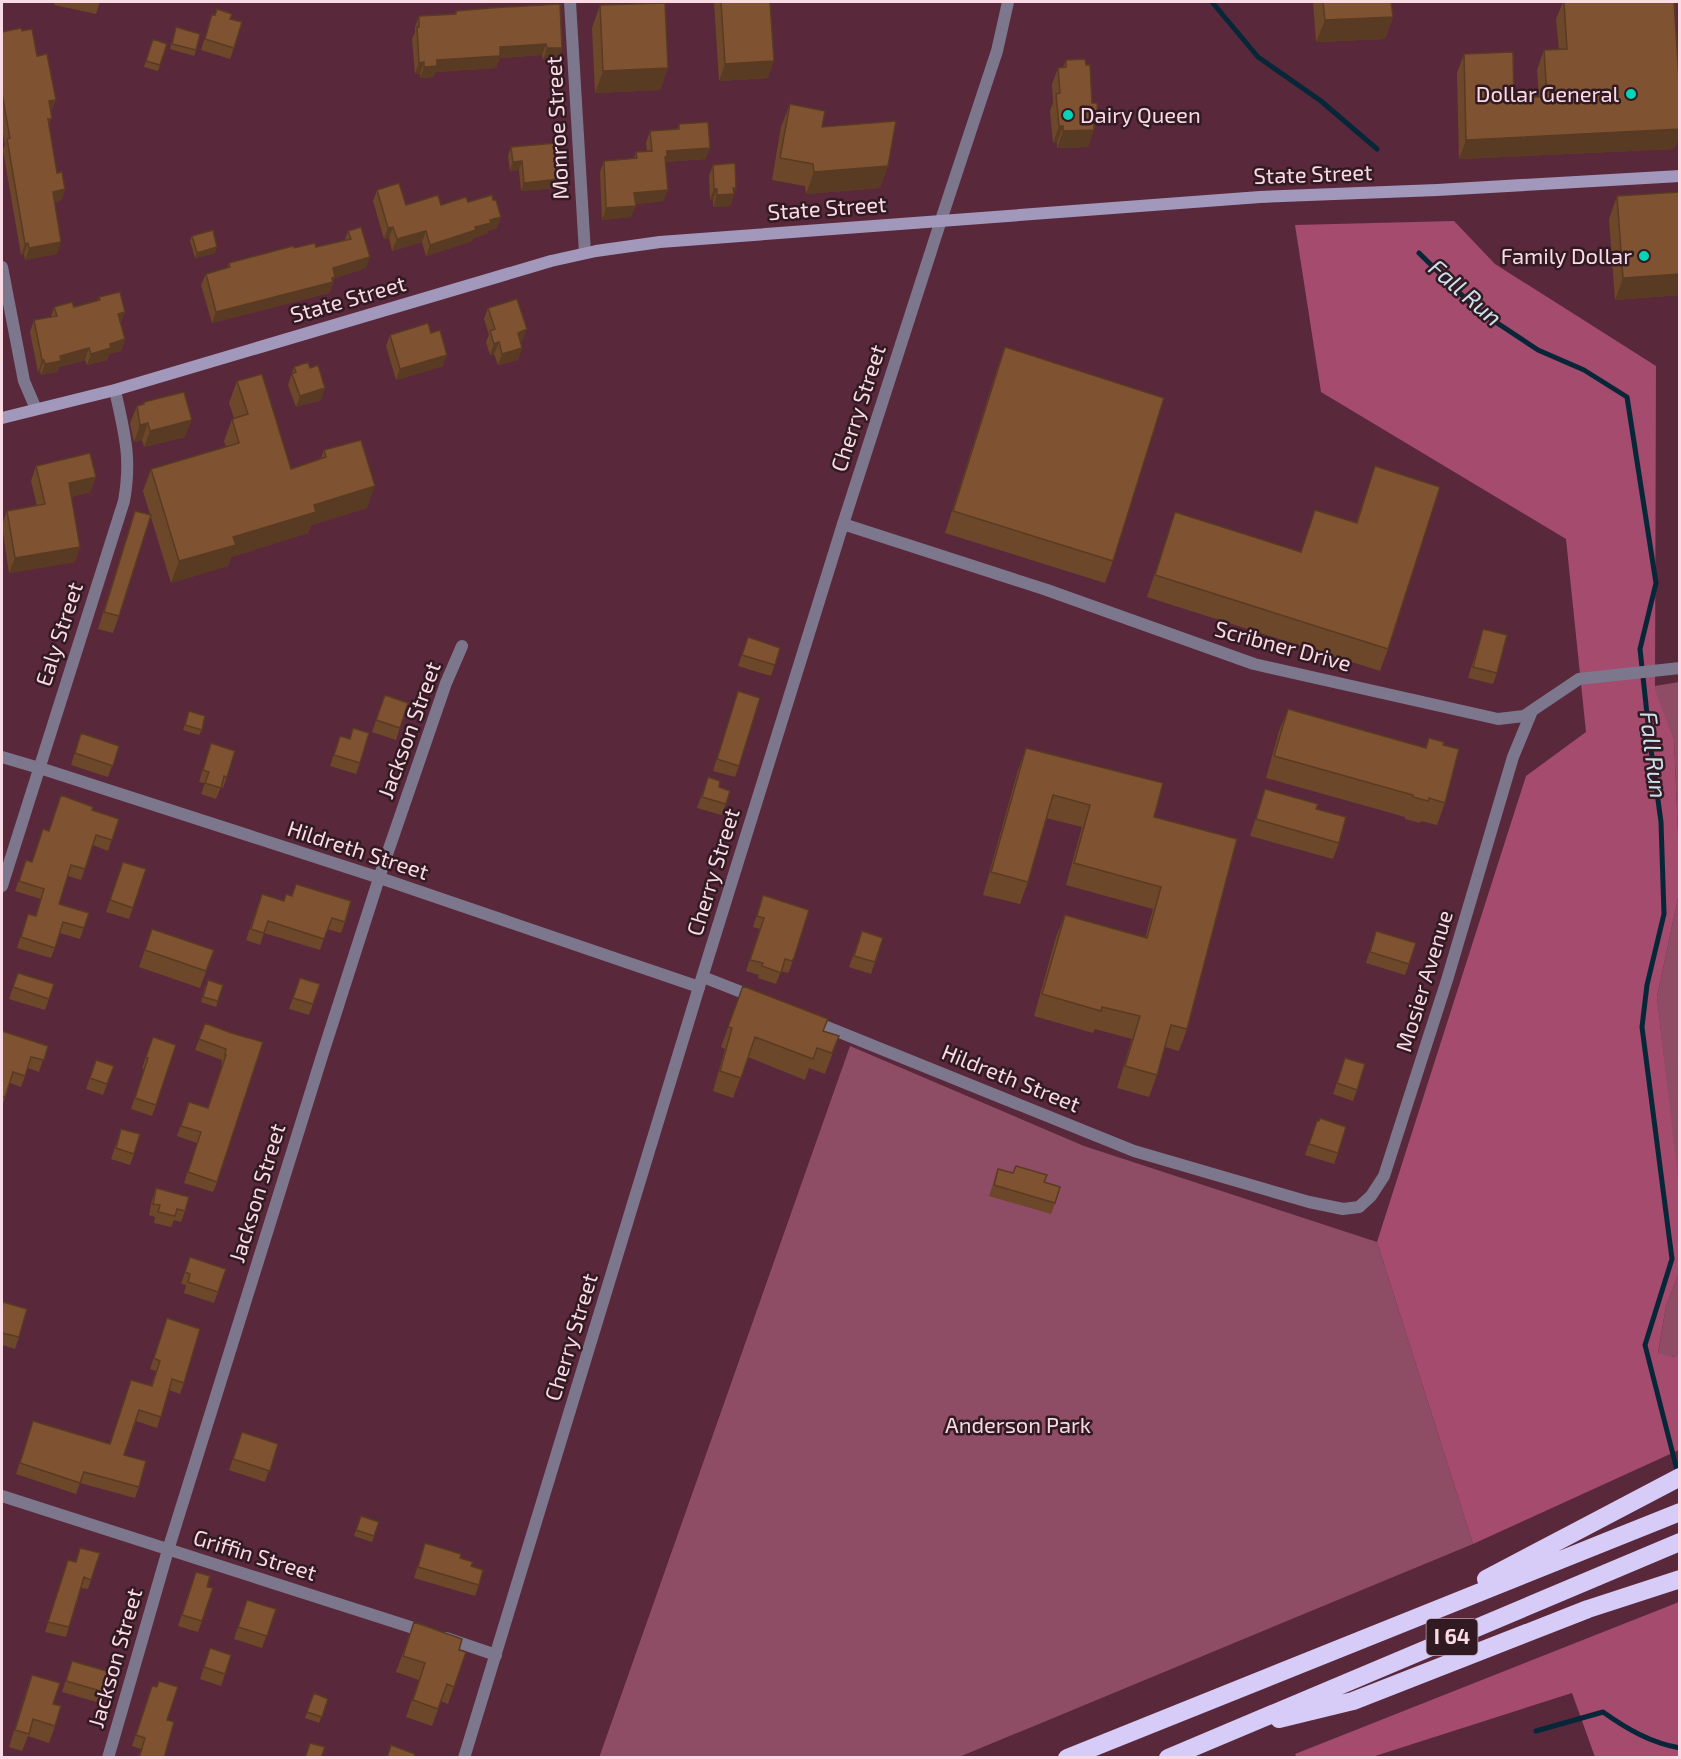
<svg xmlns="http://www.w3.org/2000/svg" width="1681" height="1759" viewBox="0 0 1681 1759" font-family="'Exo 2',sans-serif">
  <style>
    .green { fill: #8f4c65 }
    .forest { fill: #a44b6e }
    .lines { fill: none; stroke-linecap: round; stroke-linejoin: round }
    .stream { stroke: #072739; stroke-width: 5 }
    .minor { stroke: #7d778e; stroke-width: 12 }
    .tertiary { stroke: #7d778e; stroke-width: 12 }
    .secondary { stroke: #a298bc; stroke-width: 12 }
    .motorway { stroke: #d7cbf7; stroke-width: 18 }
    .wall { fill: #6d472a }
    .shaded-wall { fill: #593a22 }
    .building { fill: #7f5331; stroke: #593a22; stroke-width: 1.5 }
    .poi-dot { fill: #01d5b6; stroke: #311a22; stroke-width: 2 }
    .labels { text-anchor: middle; stroke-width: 5; stroke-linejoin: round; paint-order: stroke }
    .shield { fill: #311a22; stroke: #bea0aa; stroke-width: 1.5 }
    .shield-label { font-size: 21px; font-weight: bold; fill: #fadae4 }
    .poi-label { font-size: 22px; fill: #fadae4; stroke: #311a22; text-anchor: end }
    .street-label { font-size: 22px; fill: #fadae4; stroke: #311a22 }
    .park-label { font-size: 22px; fill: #f5dae2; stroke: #311a22 }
    .water-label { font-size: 24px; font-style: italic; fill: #cbe1ef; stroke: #311a22 }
  </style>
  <rect width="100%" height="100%" fill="#5a283b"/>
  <!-- green -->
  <path class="green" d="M1679 682V1194L1657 997 1678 898V833L1674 739 1656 696 1655 686Z
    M850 1046 1084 1146 1377 1242 1473 1544 959 1757 599 1758Z
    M1679 1273V1354L1676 1357 1658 1354 1666 1306Z"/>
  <!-- forest -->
  <path class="forest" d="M1454 221 1495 264 1656 366 1655 686 1657 696 1674 739 1678 833V898L1657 997 1680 1194 1679 1273 1666 1306 1658 1353 1675 1357 1679 1354V1450L1473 1544 1377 1242 1526 776 1586 732 1566 539 1321 392 1295 225Z
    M1679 1602V1757H1595L1572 1693 1372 1757 1297 1758 1295 1754Z"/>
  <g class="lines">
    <!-- stream -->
    <path class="stream" d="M1212 2 1258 57 1321 101 1377 149
      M1419 253 1476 309 1538 350 1584 370 1627 397 1656 583 1640 649 1650 742 1661 822 1664 914 1647 985 1642 1027 1672 1259 1645 1345 1677 1470
      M1536 1731 1603 1712C1627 1729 1651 1743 1680 1748"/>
    <!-- minor -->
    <path class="minor" d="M570 2 585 253
      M941 220 997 51 1008 2
      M2 267 24 381 36 409
      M843 524 1047 590 1254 664 1498 719 1524 716 1579 679 1680 668
      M2 757 46 770 380 878 699 987
      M2 886 124 501C132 456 124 433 115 390
      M703 977 754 997
      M812 1021 1134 1151 1309 1202 1343 1209 1359 1207 1371 1196 1384 1176 1447 980 1513 757 1532 711
      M2 1496 426 1632
      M446 1638 496 1655
      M108 1758 168 1550 322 1056 381 872 446 683 462 646"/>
    <!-- tertiary -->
    <path class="tertiary" d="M464 1758 699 987 843 524 941 220"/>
    <!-- secondary -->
    <path class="secondary" d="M2 418 115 390 551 261 596 251 660 242 1260 197 1437 190 1680 176"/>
    <!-- motorway -->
    <path class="motorway" d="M1486 1579 1680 1477
      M1279 1719 1353 1701 1588 1609 1680 1579
      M1067 1758 1680 1512
      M1168 1758 1680 1542"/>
  </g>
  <!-- wall -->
  <path class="wall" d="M55 2H100L96 14 54 5Z
    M714 2H770L768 78 719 81Z
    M1313 2H1391L1393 17 1385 39 1316 42Z
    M1563 2H1674L1680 95V135L1674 149 1459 159 1457 73 1464 54 1514 99 1539 97 1537 70 1544 50H1559L1556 19Z
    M600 5 668 68 660 90 595 93 592 28Z
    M456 11 562 48 558 60H543L542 55 500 58 496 68 435 72 433 77 420 78V74H415L412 39 415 32V27L419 16 455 14Z
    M212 14 234 48 230 59 201 50Z
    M22 31 37 56 56 100 51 111 49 127 57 173 65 189 61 201 54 202 57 254 25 260 24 254 21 255 3 150 5 145 2 128V32Z
    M174 33 196 50 194 56 170 49Z
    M153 39 167 44 158 71 144 67Z
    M1066 60 1086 65 1092 103 1098 117 1088 147 1057 148V143H1053L1050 111 1053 103 1052 84 1058 68 1063 67Z
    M790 104 822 127 888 166 880 188 806 194 805 186 772 180 781 127Z
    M679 124 706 159 665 162 668 190 663 201 635 204 631 217 602 220 600 172 604 161 634 159 636 152H647L646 143 650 131 677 129Z
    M511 147 559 179 555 188 521 191 519 170 510 171 508 156Z
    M713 165 736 188 730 206 713 207V200H710L709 176Z
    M377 190 406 205H441L468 202 497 228 488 231 487 234 473 238 472 241 426 256 422 242 392 251 389 238 384 239 373 201Z
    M1680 192V295L1615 300 1609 219 1617 196Z
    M348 231 366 268 335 278 329 293 212 323 201 285 206 274 227 268 229 263 294 248 316 247 345 240Z
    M192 236 217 247 215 253 195 258 190 241Z
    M99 297 125 312 120 324 125 339 121 351 109 354 107 360 87 365 85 360 59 367 57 372 41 375 40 371 38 372 30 332 34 320 51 317 54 307H74L98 301Z
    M488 308 523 340 520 341 522 348 518 360 498 365 494 354 490 355 486 342 489 335 484 319Z
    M390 335 443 366 396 380 386 346Z
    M1005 347 1113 561 1105 583 945 533 997 369Z
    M294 367 321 400 296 407 288 385Z
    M237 381 291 469 321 458 324 450 367 508 311 525 308 533 231 557 228 566 171 583 143 491 151 469 226 447 224 441 232 419 234 418 229 403Z
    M144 402 185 437 144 447 142 440 134 442 130 423 137 406 143 404Z
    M36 466 96 477 90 492 71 497 80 547 75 562 9 573 2 525 7 511 37 506 31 481Z
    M1375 466 1388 649 1380 671 1147 597 1175 512 1301 552 1315 510 1356 523Z
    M135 511 119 616 113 633 98 629Z
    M1483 629 1497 673 1493 684 1468 678Z
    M748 637 780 648 771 676 738 666Z
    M738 691 739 766 735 777 713 771Z
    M385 695 408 703 396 740 372 732Z
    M1288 709 1426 748 1429 738 1443 745 1445 803 1437 825 1421 821 1420 823 1405 819V817L1266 778 1279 731Z
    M189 711 202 730 199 735 183 730Z
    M81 733 119 746 108 777 71 765Z
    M340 736 349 739 360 763 356 774 330 766Z
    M211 743 227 777 223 788 221 787 216 799 201 794 205 783 199 782Z
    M1026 748 1154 817 1187 1029 1179 1051 1165 1047 1157 1075 1149 1097 1117 1088 1132 1039 1095 1029 1093 1033 1034 1016 1056 937 1065 915 1145 938 1153 909 1066 885 1082 827 1046 818 1028 882 1020 904 983 895 1018 770Z
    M708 777 719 787 730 791 722 815 697 808Z
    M1265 789 1316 809 1339 843 1333 859 1250 836Z
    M92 810 119 819 108 851 93 845 81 880 68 876 59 904 89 913 80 939 60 933 51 958 17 948 28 914 35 916 41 899 15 891 26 860 32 862 49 831Z
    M123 862 146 869 129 919 106 912Z
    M296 884 345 922 341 933 327 929 320 950 264 933 260 945 246 940 258 905 284 901 292 896Z
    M763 895 809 910 790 969 788 973 781 971 776 984 758 978 759 975 746 971 760 929 753 927Z
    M152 929 214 950 200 988 139 967Z
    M862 931 875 962 871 974 849 967Z
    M1376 931 1409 964 1405 975 1366 963Z
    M18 973 49 999 45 1010 9 999Z
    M300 978 320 984 309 1015 289 1009Z
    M223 985 216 1007 201 1002 205 986Z
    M743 986 823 1031 839 1036 825 1074 809 1068 805 1080 748 1057 733 1098 713 1091 725 1049 721 1047Z
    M205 1023 231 1033 217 1182 213 1192 184 1183 197 1143 177 1136 189 1102 208 1108 222 1066H221L222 1060 195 1050Z
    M2 1031 48 1046 39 1072 28 1068 21 1087 10 1083 2 1107Z
    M153 1037 156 1105 152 1116 131 1109 144 1069 142 1068Z
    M1345 1058 1357 1090 1353 1101 1333 1094Z
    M96 1060 114 1066 103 1095 86 1089Z
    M1317 1121 1338 1153 1334 1164 1305 1155Z
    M121 1129 134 1154 130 1165 111 1159Z
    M1016 1166 1055 1203 1051 1214 989 1196 998 1169 1013 1173Z
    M156 1188 185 1211 181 1222 174 1220 171 1227 154 1223 155 1217 149 1215 152 1200Z
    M190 1257 226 1269 214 1303 184 1293 186 1285 181 1284Z
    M2 1306 19 1337 15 1349 2 1345Z
    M167 1318 184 1383 180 1394 169 1390 157 1428 136 1421 124 1455 139 1487 135 1498 80 1483 76 1494 16 1474 33 1421 110 1444 151 1386 156 1371 150 1369Z
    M242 1432 278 1444 265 1482 229 1470Z
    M361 1516 379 1522 372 1542 354 1536Z
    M425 1543 460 1558 471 1566 479 1585 475 1596 414 1578Z
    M80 1548 91 1580 88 1589 81 1588 66 1637 45 1632 65 1570 75 1562Z
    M196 1572 207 1587 202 1621 198 1632 178 1626Z
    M247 1600 276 1609 262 1648 234 1639Z
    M414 1622 459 1650 466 1652 448 1704 441 1701 432 1726 406 1717 419 1680 396 1672Z
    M210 1648 225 1674 221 1686 200 1679Z
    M72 1661 104 1692 100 1703 62 1692Z
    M32 1675 53 1704 55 1726 49 1743 28 1736 22 1751 9 1747 26 1691Z
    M159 1681 167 1720 164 1758H138L141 1749 132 1746 152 1686 156 1687Z
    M314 1693 328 1699 319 1723 305 1718Z"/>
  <!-- shaded-wall -->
  <path class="shaded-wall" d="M1393 17 1385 39 1316 42 1325 20Z
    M546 44 542 55 500 58 496 68 435 72 433 77 420 78 424 67 437 60 500 47Z
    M547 48H562L558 60H543Z
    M774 61 768 78 719 81 725 64Z
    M424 62 420 74H415L419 63Z
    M668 68 660 90 595 93 603 71Z
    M56 100 51 111 45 112 49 101Z
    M1093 117H1098L1088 147 1057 148 1063 131Z
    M1059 126H1063L1057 143H1053Z
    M1680 129V135L1674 149 1459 159 1466 140Z
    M710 148 706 159 665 162 660 169 667 151Z
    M522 161 519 170 510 171 513 162Z
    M888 166 880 188 806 194 814 172Z
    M559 179 555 188 521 191 524 183Z
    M733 188H736L730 206 713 207 717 195Z
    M65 189 61 201 49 203 53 192Z
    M714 189H717L713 200H710Z
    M668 190 663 201 630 205 634 193Z
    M636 206 631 217 602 220 606 208Z
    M501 217 497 228 488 231 487 234 473 238 472 241 426 256 430 245 475 227 490 220Z
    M393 227 389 238 384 239 388 228Z
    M426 231 422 242 392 251 397 239Z
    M61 242 57 254 25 260 29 248Z
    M28 243 24 254 21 255 25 244Z
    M217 247 215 253 195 258 197 253Z
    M370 257 366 268 335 278 329 293 212 323 216 312 333 268Z
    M1680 274V295L1615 300 1623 278Z
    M125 312 121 323 114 326 118 314Z
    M527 329 523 340 513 344 518 333Z
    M125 339 121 351 109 354 107 360 87 365 91 354 110 344Z
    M499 342 494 354 490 355 494 344Z
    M89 348 85 360 59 367 57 372 41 375 45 364 60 356Z
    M522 348 518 360 498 365 502 354Z
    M447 355 443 366 396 380 400 369Z
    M42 360H44L40 371 38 372Z
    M325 388 321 400 296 407 300 396Z
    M192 420 185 437 144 447 150 431Z
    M148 423 142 440 134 442 140 425Z
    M96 477 90 492 63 499 69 483Z
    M375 486 367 508 311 525 308 533 231 557 228 566 171 583 179 561 233 537 314 505Z
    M80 547 75 562 9 573 15 558Z"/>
  <!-- building -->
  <path class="building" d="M721 2H770L774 61 725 64Z
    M1323 2H1391L1393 17 1325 20Z
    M1564 2H1674L1680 95V129L1466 140 1464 54 1513 52 1514 99 1547 96 1544 50 1567 49Z
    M665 3 668 68 603 71 600 5Z
    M560 4 562 48H547L546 44 500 47V56L437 60V66L424 67V62L419 63 417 27H419V16L456 14V11L490 8Z
    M217 9 232 14 230 19 242 22 234 48 205 39 212 14 215 15Z
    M176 27 200 34 196 50 172 44Z
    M21 28 22 31 32 29 37 56 47 54 56 100 49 101 52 119H48L57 173 62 172 65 189 53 192 61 242 29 248 28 243 25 244 7 139 10 138 2 94V32Z
    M153 39 167 44 160 65 146 61Z
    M1085 59 1086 65H1090L1092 103H1097L1098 117H1093L1094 130 1063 131V126H1059L1056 94 1060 93 1058 68 1066 67V60Z
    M790 104 825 111 822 127 896 121 888 166 814 172 813 164 780 158Z
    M708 122 710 148 667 151V156L665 157 668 190 634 193 636 206 606 208 604 161 637 158 636 152 652 151 650 131 679 129V124Z
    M556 143 559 179 524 183 522 161 513 162 511 147Z
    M735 163 736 188H733L734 194 717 195V189H714L713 165Z
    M399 183 406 205 438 195 441 205 466 197 468 202 492 195 493 200H496L501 217 490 220 491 223 475 227 476 230 430 245 426 231 397 239 393 227 388 228 377 190Z
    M1680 192V274L1623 278 1617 196Z
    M361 227 370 257 333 268 335 277 332 278 333 282 216 312 206 274 230 267 229 263 293 246 294 248 315 243 316 247 351 239 348 231Z
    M213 230 217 247 197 253 192 236Z
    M120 292 125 312 118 314 125 339 110 344 111 348 91 354 89 348 60 356 61 361 45 364 44 360H42L34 320 57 316 54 307 72 302 74 307 100 300 99 297Z
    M517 299 527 329 518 333 522 348 502 354 499 342 494 344 490 331 495 329 488 308Z
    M428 323 431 333 440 330 447 355 400 369 390 335Z
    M1005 347 1164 398 1113 561 953 511Z
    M308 362 310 368 318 365 325 388 300 396 292 374 296 372 294 367Z
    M262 374 291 469 326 457 324 450 361 440 375 486 314 505 316 512 233 537 236 545 179 561 151 469 239 443 232 419 248 414 237 381Z
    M184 392 192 420 150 431 148 423 140 425 137 406 144 404V402Z
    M90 453 96 477 69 483 80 547 15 558 7 511 45 504 36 466Z
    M1375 466 1440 487 1388 649 1155 575 1175 512 1301 552 1315 510 1357 523Z
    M135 511 151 515 119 616 104 612Z
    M1483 629 1507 635 1497 673 1473 667Z
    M748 637 780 648 775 665 742 655Z
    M738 691 760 698 739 766 717 759Z
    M385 695 408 703 400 728 376 720Z
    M1288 709 1426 748 1429 738 1444 742 1443 745 1459 749 1445 803 1429 798 1428 801 1413 797V795L1274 756Z
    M189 711 205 716 202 730 185 725Z
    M353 728 369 733 360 763 334 755 340 736 350 739Z
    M81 733 119 746 113 766 75 753Z
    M211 743 235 751 227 777 224 776 221 788 205 783 209 772 203 770Z
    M1026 748 1163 783 1154 817 1237 839 1187 1029 1171 1025 1157 1075 1125 1066 1140 1016 1102 1007 1101 1011 1042 994 1065 915 1147 938 1161 887 1074 863 1090 805 1053 795 1028 882 991 872Z
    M708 777 720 781 719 787 730 791 726 804 702 797Z
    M1265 789 1318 804 1316 809 1346 817 1339 843 1256 819Z
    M61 795 93 807 92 810 119 819 112 840 96 835 85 869 71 865 59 904 89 913 84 928 63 922 55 948 21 937 28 914 36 916 44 889 19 881 26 860 32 862 43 829 49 831Z
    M123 862 146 869 133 908 110 900Z
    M296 884 351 901 345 922 332 918 324 939 268 921 264 933 251 929 262 894 284 901 286 894 292 896Z
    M763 895 809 910 794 958 792 961 785 959 781 973 762 966 763 963 750 960 764 918 757 916Z
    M152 929 214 950 206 971 145 950Z
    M862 931 883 938 875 962 854 956Z
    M1376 931 1416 943 1409 964 1370 952Z
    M18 973 54 984 49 999 13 987Z
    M300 978 320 984 313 1004 293 998Z
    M208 980 223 985 218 1001 203 997Z
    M743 986 828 1019 823 1031 839 1036 832 1053 817 1048 813 1059 755 1037 741 1078 720 1071 732 1028 728 1027Z
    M205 1023 231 1033 263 1042 217 1182 188 1172 201 1132 181 1126 189 1102 208 1108 226 1055H225L226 1049 199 1039Z
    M2 1031 48 1046 44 1060 31 1057 25 1076 13 1072 5 1097 2 1096Z
    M153 1037 176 1045 156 1105 135 1098 148 1058 146 1057Z
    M1345 1058 1365 1064 1357 1090 1337 1083Z
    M96 1060 114 1066 107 1084 90 1078Z
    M1320 1118 1346 1127 1338 1153 1309 1144 1317 1121H1319Z
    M121 1129 140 1134 134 1154 116 1148Z
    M1016 1166 1047 1175 1044 1182 1060 1187 1055 1203 994 1185 998 1169 1013 1173Z
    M156 1188 189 1197 185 1211 177 1209 175 1216 158 1212 160 1205 153 1204Z
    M190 1257 226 1269 218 1292 188 1282 190 1274 185 1272Z
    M3 1302 27 1309 19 1337 2 1333V1308Z
    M167 1318 200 1329 184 1383 172 1379 161 1417 139 1410 124 1455 146 1461 139 1487 84 1472 80 1483 20 1463 33 1421 110 1444 131 1380 152 1386 160 1361 154 1358Z
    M242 1432 278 1444 270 1471 233 1459Z
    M361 1516 379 1522 374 1536 356 1530Z
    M425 1543 461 1554 460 1558 473 1562 471 1566 483 1570 479 1585 418 1567Z
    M80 1548 100 1553 91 1580 84 1577 69 1627 48 1622 68 1560 76 1562Z
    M196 1572 210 1576 207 1587 213 1588 202 1621 182 1615Z
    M247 1600 276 1609 267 1636 238 1627Z
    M414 1622 462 1639 459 1650 466 1652 454 1687 447 1684 438 1709 413 1700 425 1663 403 1656Z
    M210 1648 231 1655 225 1674 204 1667Z
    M72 1661 110 1672 104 1692 66 1681Z
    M32 1675 60 1683 53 1704 61 1706 55 1726 33 1719 29 1734 15 1730Z
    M159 1681 178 1687 167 1720 174 1722 164 1758H139L145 1738 136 1735 152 1686 157 1687Z
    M314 1693 328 1699 322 1717 307 1712Z
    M310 1743 325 1747 321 1758H305Z
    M391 1745 415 1754 414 1758H387Z"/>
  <!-- markers -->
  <g class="poi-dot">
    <circle cx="1631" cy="94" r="6"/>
    <circle cx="1068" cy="115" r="6"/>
    <circle cx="1644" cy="256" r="6"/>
  </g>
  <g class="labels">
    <!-- shield labels -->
    <rect class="shield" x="1426.5" y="1619" width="51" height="36" rx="4.5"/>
    <g class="shield-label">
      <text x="1452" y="1644">I 64</text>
    </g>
    <!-- poi labels -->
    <g class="poi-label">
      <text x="1619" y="102">Dollar General</text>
      <text x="1080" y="123" text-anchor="start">Dairy Queen</text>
      <text x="1632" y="264">Family Dollar</text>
    </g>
    <!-- street labels -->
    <g class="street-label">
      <text transform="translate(557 128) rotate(-93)" y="8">Monroe Street</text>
      <text transform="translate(1313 174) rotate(-2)" y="8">State Street</text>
      <text transform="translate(827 208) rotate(-4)" y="8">State Street</text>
      <text transform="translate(348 299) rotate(-16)" y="8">State Street</text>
      <text transform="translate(858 408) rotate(-72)" y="8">Cherry Street</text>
      <text transform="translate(59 634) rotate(-72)" y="8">Ealy Street</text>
      <text transform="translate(1283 646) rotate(15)" y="8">Scribner Drive</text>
      <text transform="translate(409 730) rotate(-70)" y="8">Jackson Street</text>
      <text transform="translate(358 850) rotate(18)" y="8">Hildreth Street</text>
      <text transform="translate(713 872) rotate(-73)" y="8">Cherry Street</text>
      <text transform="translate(1424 981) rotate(-73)" y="8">Mosier Avenue</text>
      <text transform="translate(1011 1078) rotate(22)" y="8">Hildreth Street</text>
      <text transform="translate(257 1193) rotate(-73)" y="8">Jackson Street</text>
      <text transform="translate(571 1337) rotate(-73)" y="8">Cherry Street</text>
      <text transform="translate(255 1555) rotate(17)" y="8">Griffin Street</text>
      <text transform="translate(115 1658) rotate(-74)" y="8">Jackson Street</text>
    </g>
    <!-- park labels -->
    <g class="park-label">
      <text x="1018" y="1433">Anderson Park</text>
    </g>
    <!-- water labels -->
    <g class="water-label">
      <text transform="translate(1465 293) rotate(41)" y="8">Fall Run</text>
      <text transform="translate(1653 755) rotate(83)" y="8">Fall Run</text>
    </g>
  </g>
  <!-- border -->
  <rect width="1681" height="1759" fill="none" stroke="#fadae4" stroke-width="6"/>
</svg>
